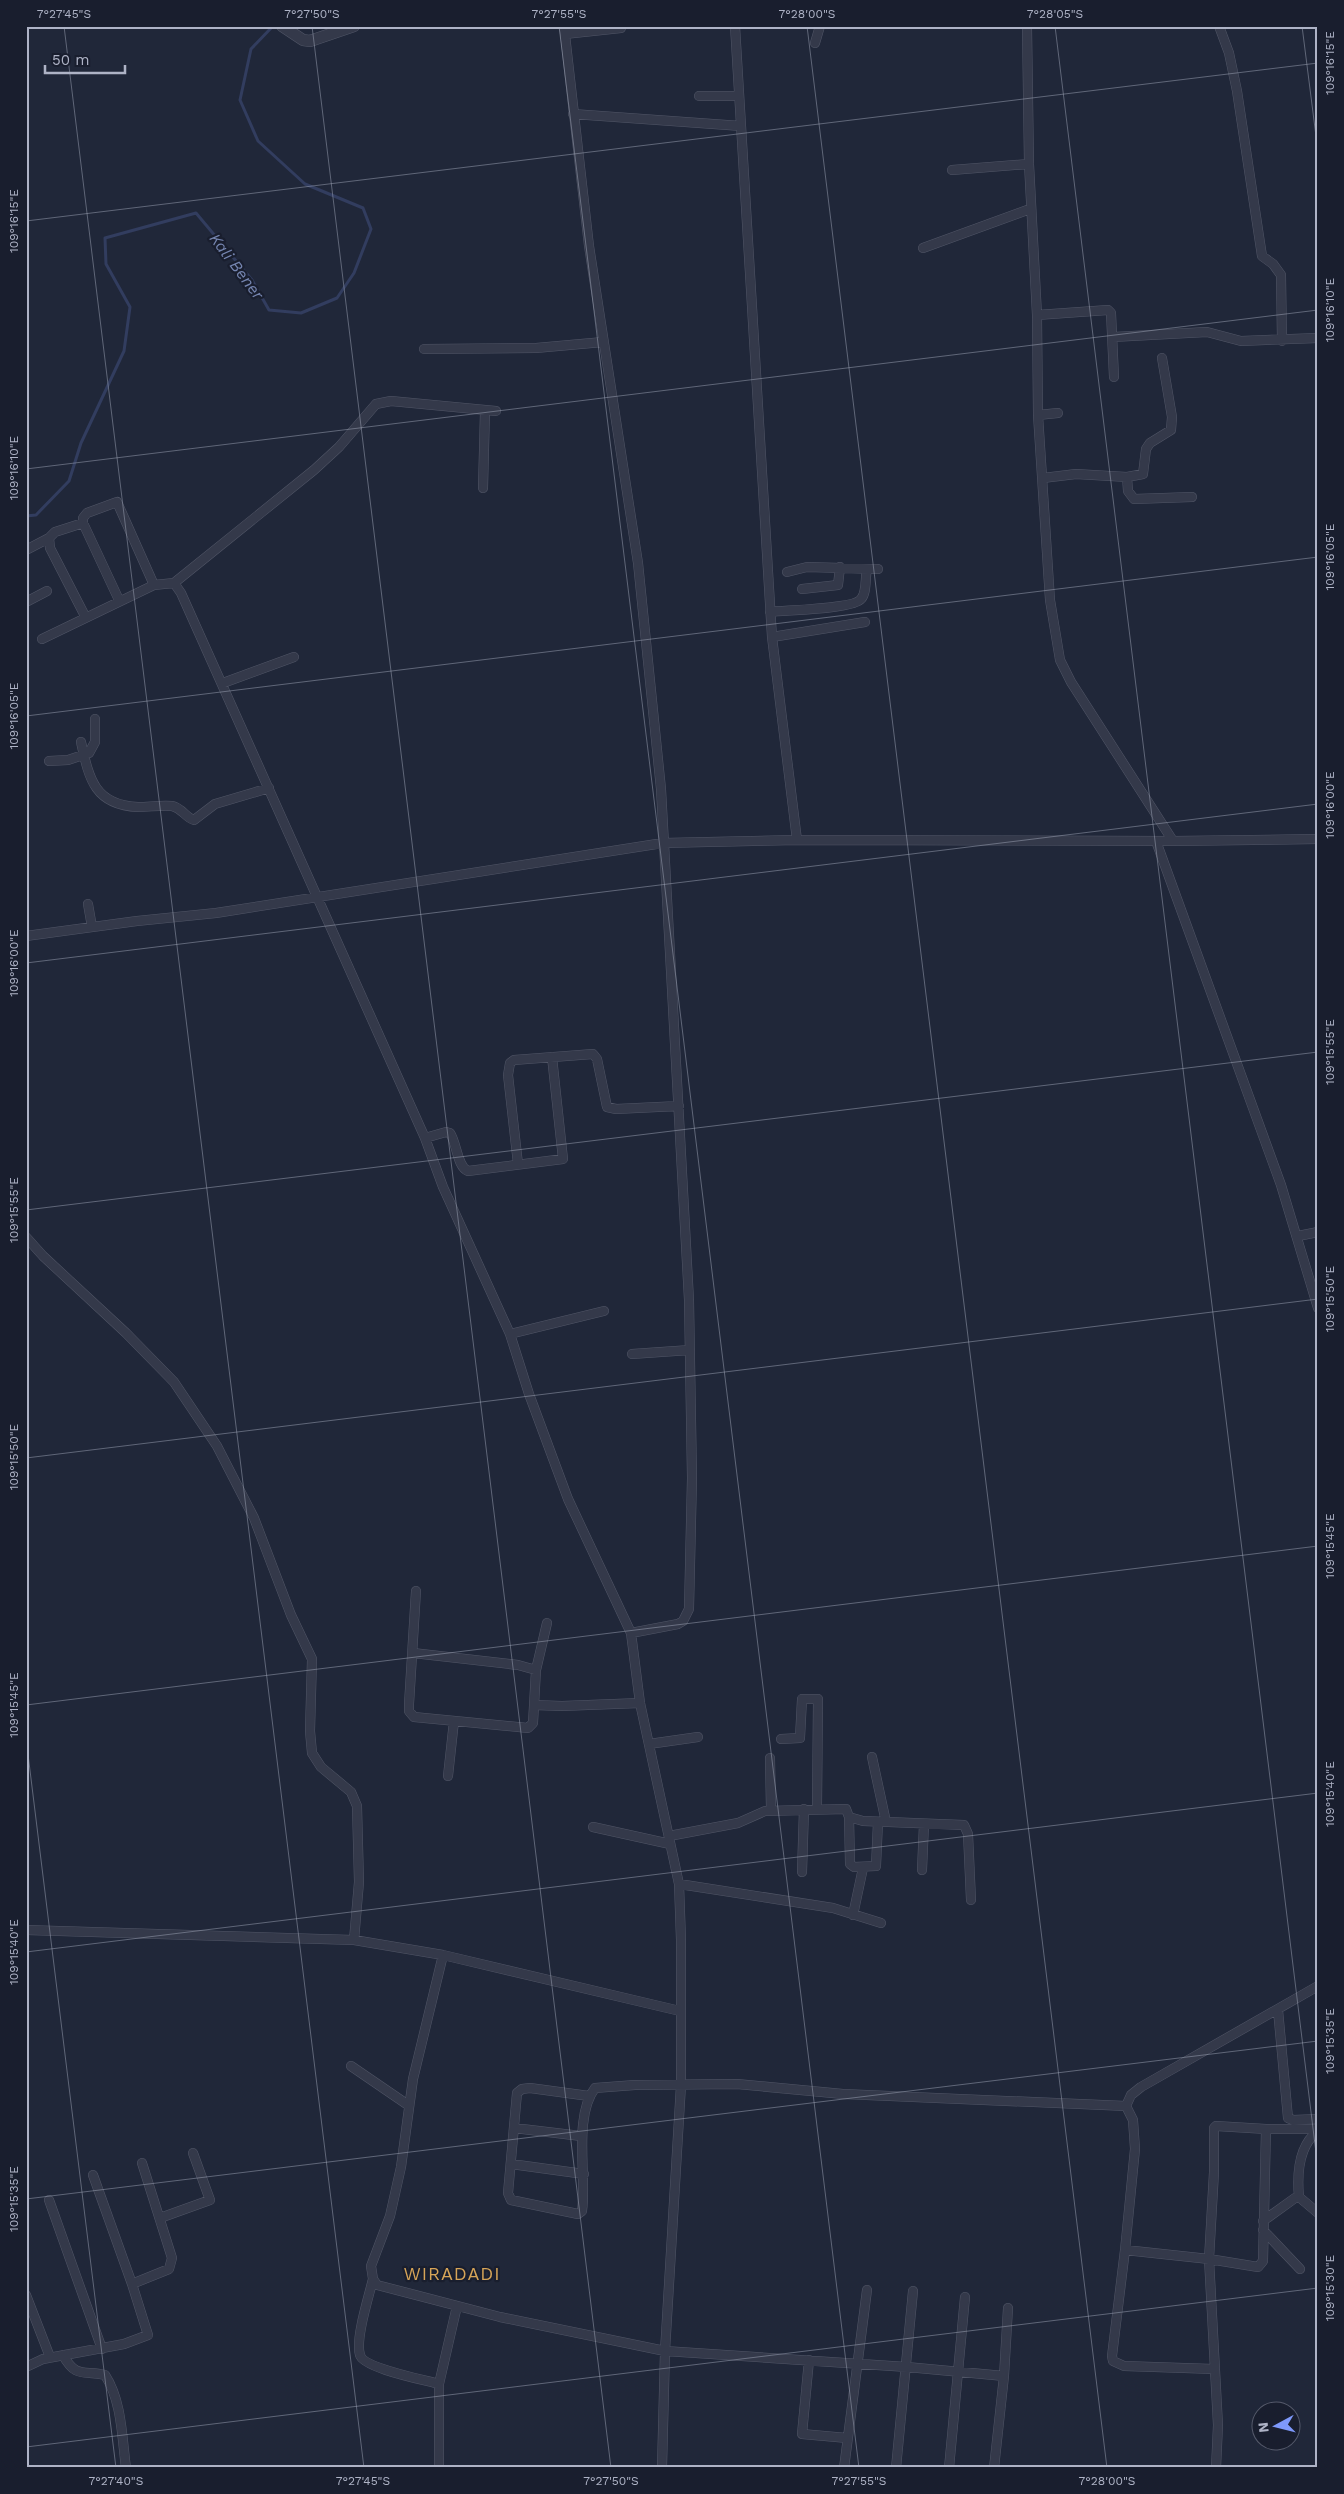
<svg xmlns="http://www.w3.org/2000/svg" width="1344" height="2494" viewBox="0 0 1344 2494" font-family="'Work Sans',sans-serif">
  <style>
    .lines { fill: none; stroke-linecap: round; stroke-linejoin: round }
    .stream { stroke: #323d5f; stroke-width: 3 }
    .minor-casing { stroke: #515667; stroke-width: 10 }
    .tertiary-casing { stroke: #515667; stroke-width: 12 }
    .minor { stroke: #34394a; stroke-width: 9 }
    .tertiary { stroke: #34394a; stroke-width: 11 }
    .ticks { fill: none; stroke: #aeb3c6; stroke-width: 1; stroke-opacity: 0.45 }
    .labels { text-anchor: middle; stroke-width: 4.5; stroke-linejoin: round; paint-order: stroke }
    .water-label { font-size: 16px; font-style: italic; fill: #7585b0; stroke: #191e2e }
    .quarter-label { font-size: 18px; letter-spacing: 1px; fill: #d7a558; stroke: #191e2e }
    .neatline { fill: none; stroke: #aeb3c6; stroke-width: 2 }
    .ticks-label { font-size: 12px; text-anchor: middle; fill: #aeb3c6 }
  </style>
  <rect width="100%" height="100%" fill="#202739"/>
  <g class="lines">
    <!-- stream -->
    <path class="stream" d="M26 516 36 515 69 481 81 443 124 351 130 307 106 264 105 238 196 213 252 280 269 310 301 313 337 298 354 273 371 229 363 208 305 184 258 141 240 100 251 49 273 26"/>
    <!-- minor casing -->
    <g class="minor-casing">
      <path id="minor" d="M564 26 589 246 638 563 661 789 689 1300 692 1478 689 1609 683 1621 678 1624 631 1633 640 1703 679 1884 681 1940V2085L665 2351 662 2468
        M735 26 772 637 797 840
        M1027 26 1029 164 1037 315 1038 415 1050 600 1060 660 1071 682 1173 841
        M1219 26 1229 53 1237 91 1262 256 1273 264 1281 275 1282 341
        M565 34 621 28
        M815 43 820 26
        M699 96H739
        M573 114 741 126
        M952 170 1029 164
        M923 248 1030 209
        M1037 315 1108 310 1111 313 1114 377
        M1113 337 1207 332 1241 341 1318 338
        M424 349 536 348 603 342
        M1038 415 1058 413
        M1127 477 1143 474 1146 449 1150 443 1171 430 1172 417 1162 358
        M1043 478 1076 474 1127 477 1128 491 1134 499 1192 497
        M483 488 485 411
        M83 523V518L87 513 117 502 154 585
        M26 550 49 538
        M787 572 807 567 878 569
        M174 583 314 470 339 447 376 404 391 401 496 411
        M802 589 838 585 840 567
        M26 602 47 591
        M770 612C785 610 854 609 861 599 867 593 865 577 867 569
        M85 616 50 548 49 538 55 532 83 523 119 600
        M772 637 865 622
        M42 639 154 585 174 583 181 593 425 1138 443 1187 510 1334 529 1394 568 1499 631 1633
        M223 683 294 657
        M81 742C89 778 94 805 138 807 149 807 161 805 172 806 182 808 186 818 194 820L215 804 269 788
        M49 761 68 760 89 753 95 742V719
        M1156 841 1281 1185 1318 1308
        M88 904 92 927
        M26 936 137 921 216 913 663 843 797 840 1173 841 1318 839
        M425 1138 446 1132 450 1133C457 1143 457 1167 468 1171L563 1159 552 1057
        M518 1164 508 1075 510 1063 514 1060 593 1054 597 1059 607 1107 616 1109 679 1106
        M1298 1236 1318 1232
        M26 1237 43 1256 126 1333 174 1382 217 1446 254 1518 291 1615 312 1659 310 1731 312 1753 321 1767 351 1792 357 1806 359 1882 354 1940
        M510 1334 604 1311
        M632 1354 690 1350
        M416 1591 409 1704V1711L414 1717 528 1728 533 1723 536 1670 547 1623
        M413 1653 518 1665 536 1670
        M534 1705 562 1706 640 1703
        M781 1739 800 1738 802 1699H818L817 1809
        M649 1744 698 1737
        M872 1757 886 1822
        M770 1758 771 1810
        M448 1776 454 1721
        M849 1817 850 1864 854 1867 876 1866 878 1822
        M593 1827 670 1844
        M669 1836 738 1823 765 1811 846 1809 849 1817 863 1821 964 1825 968 1834 971 1900
        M922 1870 924 1824
        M802 1872 804 1809
        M679 1884 833 1908 881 1923
        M853 1915 863 1868
        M26 1930 354 1940 443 1955 680 2011
        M443 1955 413 2079 401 2167 390 2216 371 2266 373 2279 377 2285 500 2317 665 2351 907 2367 1004 2376
        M1278 2010 1288 2118 1293 2120 1318 2119
        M351 2066 408 2105
        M589 2096 530 2088 522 2089 517 2093 508 2193 511 2200 578 2214 582 2211C587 2176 573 2117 595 2088L635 2085 737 2084 843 2094 1126 2106 1131 2095 1141 2087 1318 1986
        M1126 2106 1133 2120 1135 2149 1125 2250 1209 2259 1218 2425 1216 2468
        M1216 2126 1266 2129 1263 2261 1258 2267 1209 2259 1214 2172V2128Z
        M514 2128 581 2136
        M1266 2129H1318
        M511 2164 584 2174
        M93 2175 132 2284
        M1299 2197C1297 2175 1298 2146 1318 2131
        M49 2200 102 2349
        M160 2218 210 2200 193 2153
        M1263 2221 1295 2198 1299 2197 1318 2213
        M1263 2230 1300 2269
        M1125 2250 1112 2356 1113 2361 1124 2366 1214 2369
        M373 2279C369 2296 355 2339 360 2355 363 2368 425 2380 439 2384
        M26 2295 50 2357
        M63 2355C76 2379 84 2370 105 2375 122 2401 122 2438 126 2468
        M809 2360 802 2434 847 2438
        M26 2367 43 2359 124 2344 148 2335 132 2284 169 2269 172 2258 142 2163
        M439 2468V2384L457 2306
        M844 2468 867 2290
        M896 2468 913 2291
        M949 2468 965 2297
        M994 2468 1004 2376 1008 2308"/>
    </g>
    <!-- tertiary casing -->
    <g class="tertiary-casing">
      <path id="tertiary" d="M282 26 303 40 310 41 354 26"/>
    </g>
    <!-- minor -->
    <use href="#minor" class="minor"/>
    <!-- tertiary -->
    <use href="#tertiary" class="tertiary"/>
  </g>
  <!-- ticks -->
  <path class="ticks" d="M64 26 364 2468M312 26 611 2468M559 26 859 2468M807 26 1107 2468M1055 26 1318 2169M1302 26 1318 152M26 221 1318 63M26 469 1318 310M26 716 1318 557M26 963 1318 804M26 1210 1318 1052M26 1458 1318 1299M26 1705 1318 1546M26 1738 116 2468M26 1952 1318 1793M26 2199 1318 2041M26 2447 1318 2288"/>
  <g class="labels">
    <!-- water labels -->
    <g class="water-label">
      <text transform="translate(237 266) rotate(53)" y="6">Kali Bener</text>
    </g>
    <!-- quarter labels -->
    <g class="quarter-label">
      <text x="452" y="2280">WIRADADI</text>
    </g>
  </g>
  <!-- border -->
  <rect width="1344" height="2494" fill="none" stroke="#191e2e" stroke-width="55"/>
  <!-- north arrow -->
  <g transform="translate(1276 2426) rotate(263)"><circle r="24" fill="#191e2e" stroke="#555a6b"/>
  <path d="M0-4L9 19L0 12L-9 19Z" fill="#7e99fb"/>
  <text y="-8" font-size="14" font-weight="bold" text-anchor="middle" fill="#aeb3c6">N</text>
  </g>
  <!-- scale -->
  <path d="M45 65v8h80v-8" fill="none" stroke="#aeb3c6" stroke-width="2.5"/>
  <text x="52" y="65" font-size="15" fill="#aeb3c6" stroke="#191e2e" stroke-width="4" paint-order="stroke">50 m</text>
  <rect x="28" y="28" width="1288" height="2438" class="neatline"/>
  <g class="ticks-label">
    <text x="64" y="18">7°27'45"S</text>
    <text x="312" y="18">7°27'50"S</text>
    <text x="559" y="18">7°27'55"S</text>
    <text x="807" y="18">7°28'00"S</text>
    <text x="1055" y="18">7°28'05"S</text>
    <text transform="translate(1330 63) rotate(-90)" y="4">109°16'15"E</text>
    <text transform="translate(14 221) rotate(-90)" y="4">109°16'15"E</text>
    <text transform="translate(1330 310) rotate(-90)" y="4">109°16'10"E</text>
    <text transform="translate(14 468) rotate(-90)" y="4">109°16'10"E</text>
    <text transform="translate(1330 557) rotate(-90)" y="4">109°16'05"E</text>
    <text transform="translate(14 716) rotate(-90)" y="4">109°16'05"E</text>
    <text transform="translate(1330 805) rotate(-90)" y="4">109°16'00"E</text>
    <text transform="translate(14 963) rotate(-90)" y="4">109°16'00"E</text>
    <text transform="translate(1330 1052) rotate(-90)" y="4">109°15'55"E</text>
    <text transform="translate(14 1210) rotate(-90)" y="4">109°15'55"E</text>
    <text transform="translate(1330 1299) rotate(-90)" y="4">109°15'50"E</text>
    <text transform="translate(14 1457) rotate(-90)" y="4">109°15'50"E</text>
    <text transform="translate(1330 1546) rotate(-90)" y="4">109°15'45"E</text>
    <text transform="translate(14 1705) rotate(-90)" y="4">109°15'45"E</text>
    <text transform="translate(1330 1794) rotate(-90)" y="4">109°15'40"E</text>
    <text transform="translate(14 1952) rotate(-90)" y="4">109°15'40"E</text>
    <text transform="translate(1330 2041) rotate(-90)" y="4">109°15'35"E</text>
    <text transform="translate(14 2199) rotate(-90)" y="4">109°15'35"E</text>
    <text transform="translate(1330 2288) rotate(-90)" y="4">109°15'30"E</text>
    <text x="116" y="2485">7°27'40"S</text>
    <text x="363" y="2485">7°27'45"S</text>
    <text x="611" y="2485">7°27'50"S</text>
    <text x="859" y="2485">7°27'55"S</text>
    <text x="1107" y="2485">7°28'00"S</text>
  </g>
</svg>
